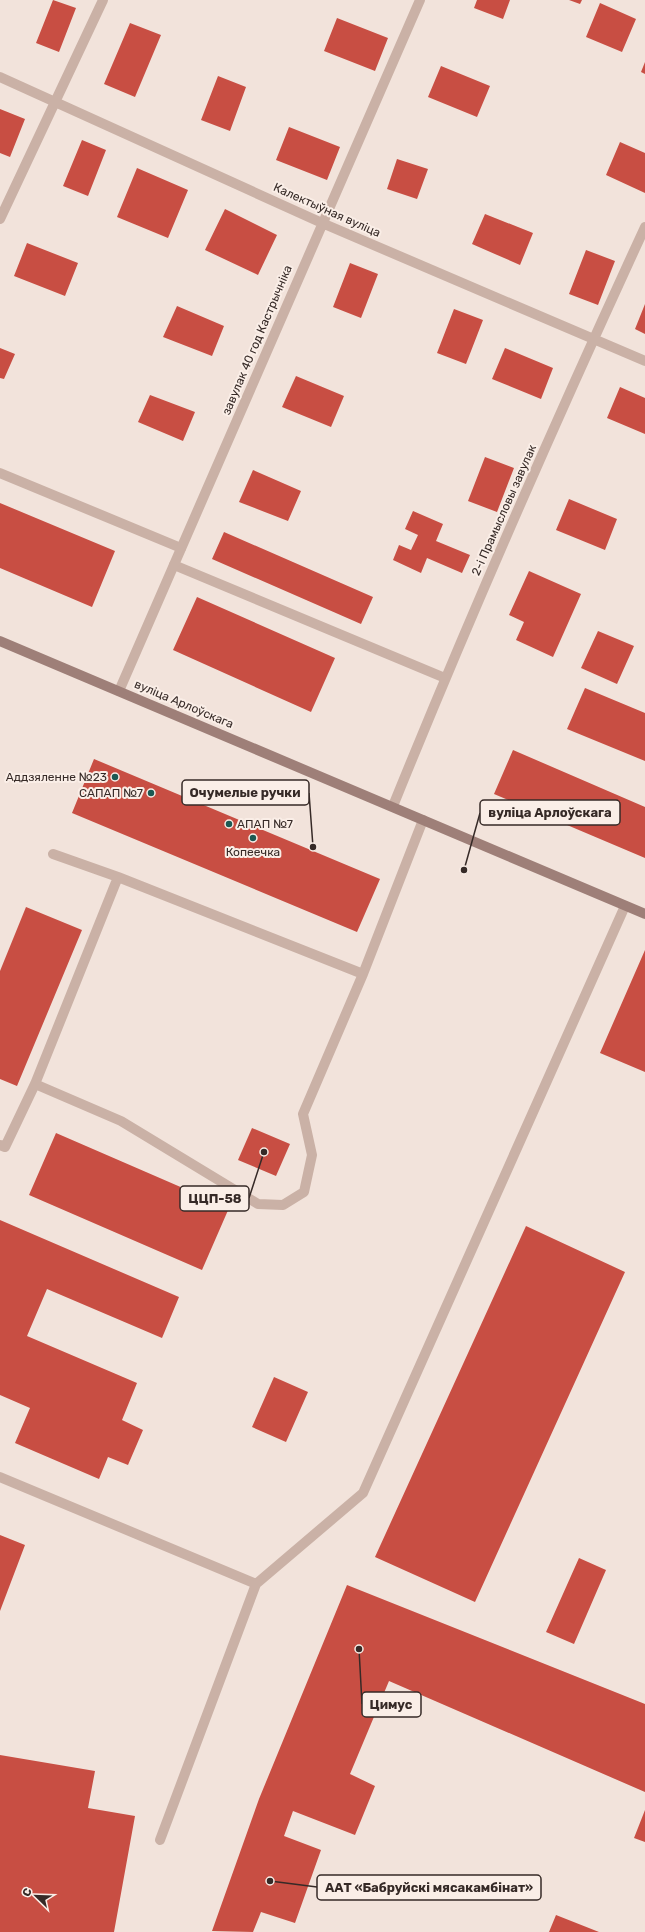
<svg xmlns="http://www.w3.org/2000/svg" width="645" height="1932" viewBox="0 0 645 1932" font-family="Rubik,sans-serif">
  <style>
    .building { fill: #c84e43 }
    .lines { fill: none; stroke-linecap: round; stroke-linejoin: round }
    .lane { stroke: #cab1a6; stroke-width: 10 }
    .street { stroke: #cab1a6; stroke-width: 10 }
    .secondary { stroke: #9e7f78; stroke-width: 10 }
    .poi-dot { fill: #1c5953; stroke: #faeee7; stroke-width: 1.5 }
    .labels { text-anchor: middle; stroke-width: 4; stroke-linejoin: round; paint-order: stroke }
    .street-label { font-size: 12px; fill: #362a27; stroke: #faeee7 }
    .poi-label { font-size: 12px; fill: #362a27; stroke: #faeee7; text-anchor: end }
    .leader { fill: none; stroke: #362a27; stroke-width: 1.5 }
    .callout-dot { fill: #362a27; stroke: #faeee7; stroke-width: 1.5 }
    .callout { fill: #faeee7; stroke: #362a27; stroke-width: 1.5 }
    .callout-label { font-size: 13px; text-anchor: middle; font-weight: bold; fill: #362a27 }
  </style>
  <rect width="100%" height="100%" fill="#f2e3db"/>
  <!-- building -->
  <path class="building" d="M53 0 76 8 59 52 36 43Z
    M477 0H510L503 19 474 8Z
    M569 0H582L580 4Z
    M600 3 636 19 622 52 586 37Z
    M337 18 388 38 375 71 324 51Z
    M130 23 161 35 135 97 104 84Z
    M645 62V74L641 72Z
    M441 66 490 86 477 117 428 97Z
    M218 76 246 87 230 131 201 120Z
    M0 109 25 119 10 157 0 153Z
    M289 127 340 147 327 180 276 160Z
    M82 140 106 150 88 196 63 186Z
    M620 142 645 153V193L606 175Z
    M397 159 428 169 417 199 387 189Z
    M137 168 188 190 168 238 117 217Z
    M225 209 277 235 258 275 205 250Z
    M485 214 533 233 520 265 472 244Z
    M27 243 78 263 65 296 14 276Z
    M586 250 615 261 598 305 569 294Z
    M350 263 378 274 361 318 333 307Z
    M645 304V334L635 329Z
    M177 306 224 326 212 356 163 337Z
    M454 309 483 320 466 364 437 353Z
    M0 348 15 354 4 379 0 378Z
    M505 348 553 368 541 399 492 379Z
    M296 376 344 396 331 427 282 407Z
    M620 387 645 398V434L607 418Z
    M150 395 195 412 183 441 138 422Z
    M485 457 514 468 497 512 468 501Z
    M253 470 301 491 288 521 239 502Z
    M569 499 617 519 605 550 556 530Z
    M0 503 115 551 92 607 0 568Z
    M413 511 443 524 436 541 470 555 462 573 427 558 421 573 393 560 399 545 411 550 418 535 405 529Z
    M224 532 373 597 361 624 212 559Z
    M529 571 581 594 553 657 516 640 524 622 509 615Z
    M197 597 335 658 311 712 173 650Z
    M598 631 634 646 617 684 581 668Z
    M585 688 645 713V761L567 729Z
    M513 750 645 807V858L494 794Z
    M94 759 380 879 357 932 72 813Z
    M26 907 82 930 17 1086 0 1079V971Z
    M645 950V1072L600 1053Z
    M252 1128 290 1144 276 1176 238 1160Z
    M56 1133 229 1208 202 1270 29 1195Z
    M0 1220 179 1297 162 1338 47 1289 27 1336 137 1383 122 1420 143 1430 128 1465 108 1457 99 1479 15 1443 30 1408 0 1395Z
    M526 1226 625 1272 475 1602 375 1557Z
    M274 1377 308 1392 286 1442 252 1427Z
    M0 1535 25 1545 0 1611Z
    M579 1558 606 1570 574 1644 546 1632Z
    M347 1585 645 1704V1792L389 1681 350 1774 375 1786 355 1835 293 1811 284 1836 321 1850 295 1923 261 1912 253 1932 212 1931 259 1799Z
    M0 1755 95 1771 88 1808 135 1816 114 1932H0Z
    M645 1810V1842L634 1838Z
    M556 1915 599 1932H549Z"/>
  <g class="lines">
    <!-- lane -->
    <path class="lane" d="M0 473 181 548
      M174 565 445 678
      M53 854 118 877 363 974 423 820
      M35 1084 121 1121 258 1204 283 1205 304 1192 312 1155 303 1114 363 974
      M0 1145 5 1147 35 1084 118 877
      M0 1477 256 1584
      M160 1840 256 1584 363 1493 625 906"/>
    <!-- street -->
    <path class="street" d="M0 77 322 223 645 361
      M0 219 103 0
      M119 691 420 0
      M393 806C472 611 557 418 645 227"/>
    <!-- secondary -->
    <path class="secondary" d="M0 641 645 914"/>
  </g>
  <!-- markers -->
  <g class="poi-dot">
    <circle cx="115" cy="777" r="4"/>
    <circle cx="151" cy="793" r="4"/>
    <circle cx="229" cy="824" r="4"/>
    <circle cx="253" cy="838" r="4"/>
  </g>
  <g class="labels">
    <!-- street labels -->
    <g class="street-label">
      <text transform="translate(327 210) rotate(24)" y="4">Калектыўная вуліца</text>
      <text transform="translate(257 340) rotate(-67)" y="4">завулак 40 год Кастрычніка</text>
      <text transform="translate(504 510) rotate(-66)" y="4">2-і Прамысловы завулак</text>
      <text transform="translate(184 704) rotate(23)" y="4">вуліца Арлоўскага</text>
    </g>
    <!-- poi labels -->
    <g class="poi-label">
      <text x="107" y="781">Аддзяленне №23</text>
      <text x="143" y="797">САПАП №7</text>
      <text x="237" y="828" text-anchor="start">АПАП №7</text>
      <text x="253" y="856" text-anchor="middle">Копеечка</text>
    </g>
  </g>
  <!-- callouts -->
  <path class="leader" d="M313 847L309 793M464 870L480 813M264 1152L249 1198M359 1649L362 1704M270 1881L317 1887"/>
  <g class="callout-dot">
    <circle cx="313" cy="847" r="4"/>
    <circle cx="464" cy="870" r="4"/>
    <circle cx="264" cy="1152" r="4"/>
    <circle cx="359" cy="1649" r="4"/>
    <circle cx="270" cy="1881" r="4"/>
  </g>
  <g class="callout">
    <rect x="182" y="780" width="127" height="25" rx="4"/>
    <rect x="480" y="800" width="140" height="25" rx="4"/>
    <rect x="180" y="1186" width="69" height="25" rx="4"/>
    <rect x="362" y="1692" width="59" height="25" rx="4"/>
    <rect x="317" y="1875" width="224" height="25" rx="4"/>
  </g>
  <g class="callout-label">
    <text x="245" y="797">Очумелые ручки</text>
    <text x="550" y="817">вуліца Арлоўскага</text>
    <text x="215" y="1203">ЦЦП-58</text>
    <text x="391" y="1709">Цимус</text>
    <text x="429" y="1892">ААТ «Бабруйскі мясакамбінат»</text>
  </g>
  <!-- north arrow -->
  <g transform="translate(36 1896) rotate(293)" stroke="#faeee7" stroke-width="3" paint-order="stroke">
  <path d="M0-3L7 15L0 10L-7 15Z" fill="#362a27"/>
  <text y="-6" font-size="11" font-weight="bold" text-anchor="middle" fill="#362a27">С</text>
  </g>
</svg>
